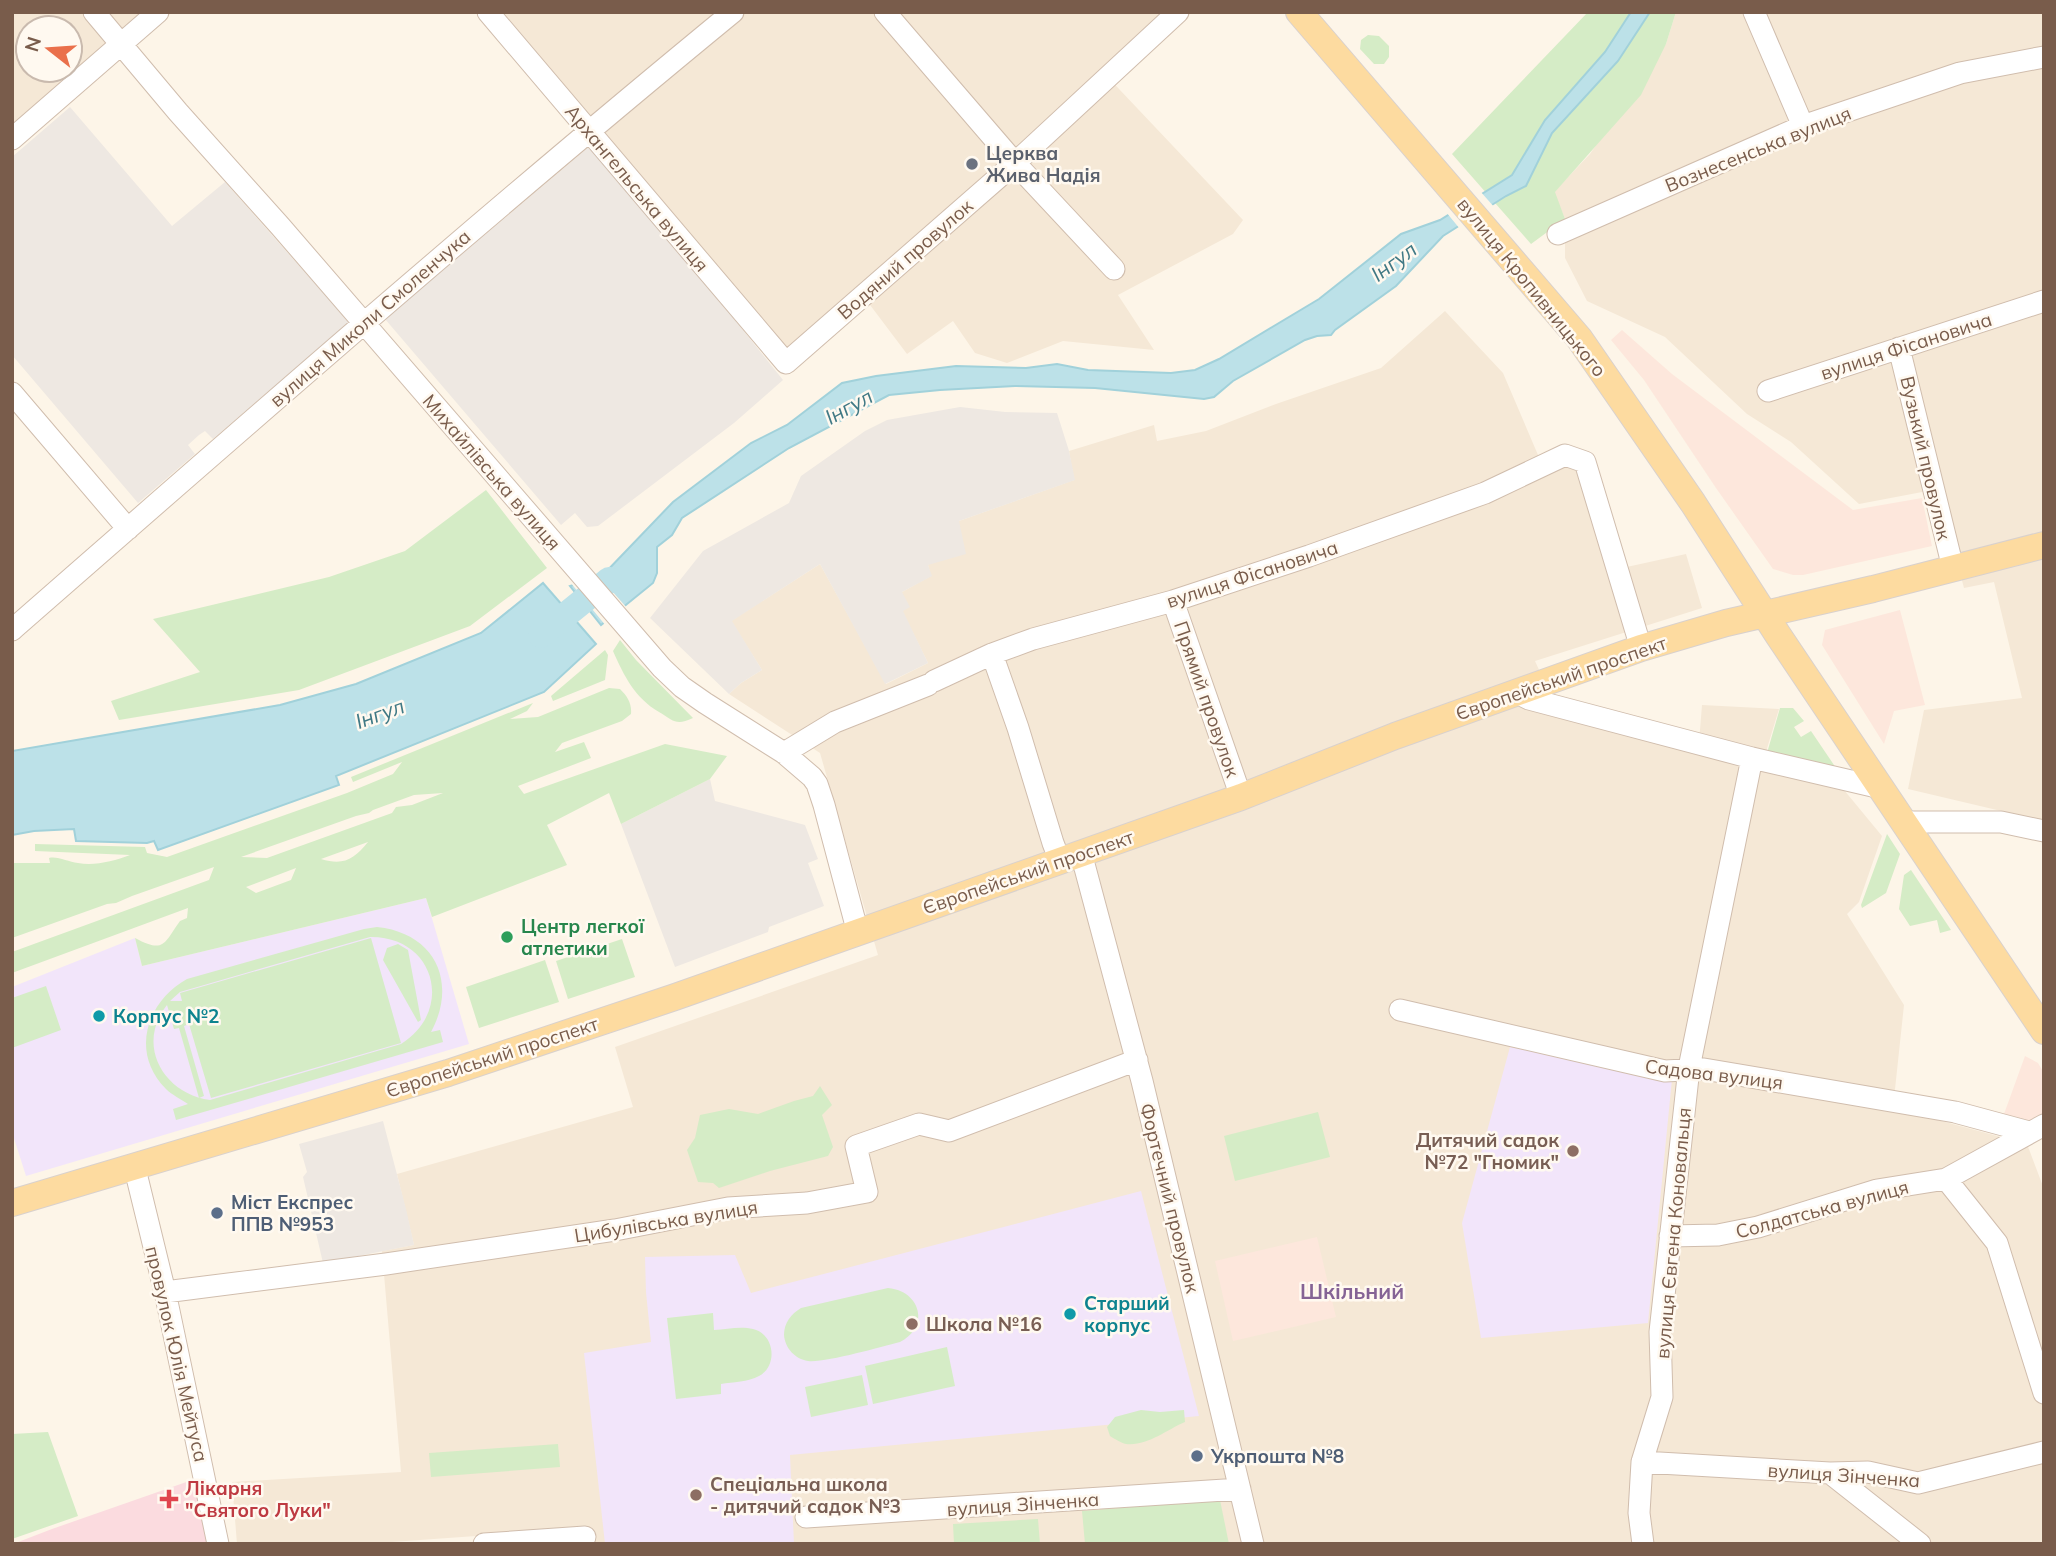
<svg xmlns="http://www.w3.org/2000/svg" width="2056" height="1556" viewBox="0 0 2056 1556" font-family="Mulish,sans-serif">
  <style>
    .residential { fill: #f5e8d6; fill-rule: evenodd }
    .commercial { fill: #fde7dc }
    .industrial { fill: #eee8e2 }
    .education { fill: #f2e5fa }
    .medical { fill: #fbdbdf }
    .green { fill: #d5ecc6; fill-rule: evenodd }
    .water { fill: #bce1e8; stroke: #a1d1da; stroke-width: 2 }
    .pier { fill: #fdf5e8 }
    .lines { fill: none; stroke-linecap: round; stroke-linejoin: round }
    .river { stroke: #bce1e8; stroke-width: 26 }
    .minor-casing { stroke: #d0bdad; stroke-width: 23 }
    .major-casing { stroke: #d9d1cd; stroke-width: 28 }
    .minor { stroke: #fff; stroke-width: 21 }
    .major { stroke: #fddba0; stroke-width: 26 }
    .worship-dot { fill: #6b7280; stroke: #fff9f0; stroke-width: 2.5 }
    .leisure-dot { fill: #2e9e5b; stroke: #fff9f0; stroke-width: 2.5 }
    .culture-dot { fill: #0f9aa8; stroke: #fff9f0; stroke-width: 2.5 }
    .education-dot { fill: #8d6e63; stroke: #fff9f0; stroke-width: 2.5 }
    .service-dot { fill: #5c6f8a; stroke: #fff9f0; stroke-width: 2.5 }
    .health-dot { fill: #e0444e; stroke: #fff9f0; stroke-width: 2.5 }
    .labels { text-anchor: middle; stroke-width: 5; stroke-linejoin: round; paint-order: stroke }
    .street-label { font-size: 19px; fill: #795c4b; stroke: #fff9f0 }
    .worship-label { font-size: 19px; font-weight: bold; fill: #5b616d; stroke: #fff9f0; text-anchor: start }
    .leisure-label { font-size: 19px; font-weight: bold; fill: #27864d; stroke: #fff9f0; text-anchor: start }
    .culture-label { font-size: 19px; font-weight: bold; fill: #0d838f; stroke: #fff9f0; text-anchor: start }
    .education-label { font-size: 19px; font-weight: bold; fill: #785e54; stroke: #fff9f0; text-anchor: start }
    .service-label { font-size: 19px; font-weight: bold; fill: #4e5e75; stroke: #fff9f0; text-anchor: start }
    .health-label { font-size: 19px; font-weight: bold; fill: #be3a42; stroke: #fff9f0; text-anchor: start }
    .water-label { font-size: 21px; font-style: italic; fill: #407985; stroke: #fff9f0 }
    .neighbourhood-label { font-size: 21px; font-weight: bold; fill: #856395; stroke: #fff9f0 }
  </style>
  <rect width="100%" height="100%" fill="#fdf5e8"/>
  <!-- residential -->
  <path class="residential" d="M12 12H144L12 127ZM28 28H70V70H28Z
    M503 12H1164L1102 71 1243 220 1233 234 1118 295 1154 350 1063 341 1007 363 975 353 953 321 907 354 858 289 789 350Z
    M1676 12H2044V821L1908 789 1924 710 2022 698 1994 582 1964 588 1938 489 1859 504 1791 442 1747 414 1665 337 1587 301 1565 258V219L1554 192 1590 154 1666 44Z
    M1445 311 1503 373 1541 462 1573 449 1613 570 1686 554 1702 608 1535 661 1560 716 1698 755 1702 705 1779 709 1765 755 1830 773 1882 836 1859 902 1847 914 1904 1005 1893 1108 2027 1144 2044 1189V1544H505L504 1534 364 1544H237L232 1482 401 1472 382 1251 414 1245 397 1174 633 1107 615 1047 878 955 820 753 729 694 741 683 762 670 731 621 820 564 886 684 928 663 902 611V592L931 576 928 565 959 521 1074 480 1069 451 1154 425 1157 441 1206 431 1276 404 1381 368Z"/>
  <!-- commercial -->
  <path class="commercial" d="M1622 330 1672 374 1853 510 1922 498 1932 546 1803 575H1793L1773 569 1716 488 1644 380 1611 340Z
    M1900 610 1925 705 1894 711 1884 744 1822 645 1825 630Z
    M2025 1056 2038 1063 2044 1073V1118L2032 1124 2004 1114Z
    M1317 1237 1336 1317 1233 1341 1215 1261Z"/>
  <!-- industrial -->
  <path class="industrial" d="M70 107 172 226 225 182 349 322 213 439 205 431 199 435 188 445 195 454 138 503 12 355V157Z
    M590 146 710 289 783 380 734 423 598 526 587 527 575 513 561 525 385 319Z
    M960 407 1005 412 1057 413 1069 451 1075 480 959 521 966 554 928 565 932 576 902 592 910 607 903 611 928 663 885 684 820 564 732 621 762 670 741 683 729 694 650 618 703 551 789 503 801 476 865 431 887 420Z
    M710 779 715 801 805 825 818 859 808 863 824 906 769 927 768 932 675 967 621 824Z
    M383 1121 406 1209 414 1245 323 1263 303 1177 307 1172 299 1144Z"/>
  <!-- education -->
  <path class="education" d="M426 898 469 1044 26 1176 12 1132V987L135 938 142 966Z
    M1510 1047 1672 1079 1648 1323 1481 1338 1462 1223Z
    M1141 1191 1199 1416 790 1455 794 1544H605L584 1353 651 1342 646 1292 645 1257 735 1255 751 1293Z"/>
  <!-- medical -->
  <path class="medical" d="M195 1479 211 1544H13L52 1529Z"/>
  <!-- green -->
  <path class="green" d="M1588 12H1676L1666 44 1641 95 1555 192 1565 219 1531 244 1452 154Z
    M1368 35 1379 36 1389 46V57L1384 64H1374L1360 49 1361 40Z
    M486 490 547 568 470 626 299 690 119 720 111 701 200 672 153 619 329 577 405 551Z
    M620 640 636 660 693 718C676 726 674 721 659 712 635 698 624 676 613 651Z
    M605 650 608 655 605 680 553 701 551 696Z
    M609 688 620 689C627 696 632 703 631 714L622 721 562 743 555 752 584 742 591 758 518 786 524 794 665 744 727 756 710 779 621 824 609 793 547 825 567 865 432 917 426 898 142 966 135 938C165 954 164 943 180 921L187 918 188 908 12 973V952L209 880 214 867 132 896 116 903 107 904 12 938V863H50L49 858C58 856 68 862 78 863 95 866 114 861 130 855L35 851V844L145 847 147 853 167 857 347 793 393 774 402 762 353 782 351 777 533 703 527 711 510 719 538 717ZM443 793 412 805 396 807 392 813 267 858 241 857 356 816 369 813 373 810 414 795ZM368 842C354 859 344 866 321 859ZM296 868 291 880 256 893 246 887Z
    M1780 708H1793L1804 721 1794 727 1801 737 1811 731 1836 768 1767 753Z
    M1887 834 1900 854 1886 893 1862 908 1861 905Z
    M1911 870 1951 930 1940 933 1937 920 1910 926 1899 909 1904 875Z
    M377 927C435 933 458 982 431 1032L440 1030 443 1042 176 1120 173 1109 188 1104C181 1099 172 1095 166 1089 130 1053 146 1002 187 979L364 929ZM370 937C435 936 455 1010 401 1044L210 1100C164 1094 135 1045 167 1005L174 1029 179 1028 199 1098 204 1096 184 1026 189 1024 211 1098 401 1043 371 938 180 993 182 1001H170L180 992Z
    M622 939 635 977 568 999 556 961Z
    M398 944 408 950 421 1020 418 1022 383 960 387 948Z
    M545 960 559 1002 479 1028 466 987Z
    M46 986 61 1030 12 1048V998Z
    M820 1086 832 1105 822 1115 833 1147 828 1156 770 1171 719 1188 713 1183 698 1182 687 1150 695 1138 700 1115 729 1109 758 1114 794 1101 813 1096Z
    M1318 1112 1330 1157 1235 1181 1224 1136Z
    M888 1288C921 1291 930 1327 900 1342 880 1347 825 1363 808 1361 795 1359 785 1348 784 1335 784 1323 791 1314 801 1308Z
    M713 1313 714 1330C727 1329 741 1326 753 1329 775 1334 778 1366 759 1376 748 1382 733 1382 721 1384V1394L676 1399 667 1318Z
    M947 1347 955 1386 873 1404 865 1366Z
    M862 1375 868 1405 811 1417 805 1387Z
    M1141 1410 1160 1412 1184 1410 1185 1422C1166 1430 1148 1446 1126 1444 1121 1443 1115 1439 1110 1436L1107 1427 1115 1417Z
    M48 1432 78 1516 12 1539V1434Z
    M558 1444 560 1467 431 1477 429 1453Z
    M1220 1500 1229 1544H1085L1082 1511Z
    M1038 1519 1040 1544H954L953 1524Z"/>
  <!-- water -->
  <path class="water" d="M1631 12H1650L1618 61 1552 133 1526 186 1506 196 1443 236 1396 286 1335 330 1331 335 1317 336 1305 340 1233 381 1214 397 1204 399 1095 388 1015 386 940 390 889 395 789 448 682 518 672 535 657 547V573L653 583 601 625 570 586 602 576 673 502 751 443 787 425 842 383 876 376 956 366 1026 368 1057 364 1088 370 1171 373 1195 370 1219 359 1319 299 1401 234 1440 220 1512 175 1545 120 1605 52Z
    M543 583 596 644 544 692 336 776 339 785 158 850 154 841 147 843 76 841 74 829 34 831 12 835V751L280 705 356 684 481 633Z"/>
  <!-- pier -->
  <path class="pier" d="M1480 191 1495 208 1460 229 1446 212Z
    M597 574 627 608 606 626 570 582Z"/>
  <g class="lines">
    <!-- river -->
    <path class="river" d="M541 635 609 580"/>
    <!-- minor casing -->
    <g class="minor-casing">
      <path id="minor" d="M94 12 178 112 280 226 662 668 682 687 705 703 784 753 812 777 817 784 824 805 858 933
        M488 12 786 363 1015 163 1178 12
        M885 12 1015 163 1114 269
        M1754 12 1803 126
        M12 139 158 12
        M1558 234 1803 126 1960 73 2044 57
        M1899 348 1953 568
        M1768 391 2044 301
        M12 393 128 529
        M1173 601 1241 797
        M12 630C251 421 488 213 733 12
        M992 654 1018 728 1053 843 1060 861
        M934 681 992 654 1033 639 1173 601 1309 556 1485 493 1565 455 1585 462 1641 648
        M1515 692 1529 699 1752 758 1881 788
        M784 753 835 722 928 685
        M1904 822H2001L2044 831
        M1081 853 1142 1081 1253 1544
        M1400 1010 1665 1071 1704 1069 1955 1112 2029 1132
        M134 1165 165 1292 218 1544
        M1946 1179 1997 1243 2044 1393
        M1670 1236 1718 1235 1758 1227 1877 1190 1946 1179 2044 1125
        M165 1292 386 1264 615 1230 728 1208 807 1203 867 1192 856 1146 919 1124 949 1131 1137 1060
        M1642 1462 1830 1473 1868 1472 1918 1483 2044 1452
        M1830 1473 1920 1544
        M806 1517 1240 1489
        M484 1544 585 1537
        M1643 1544 1639 1513 1642 1462 1662 1397 1660 1332 1689 1068 1752 758"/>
    </g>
    <!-- major casing -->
    <g class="major-casing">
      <path id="major" d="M1299 12 1579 338 1693 503 1778 635 2044 1031
        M12 1203 448 1073 675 997 1241 797 1395 736 1641 648 1726 623 1873 589 2044 545"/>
    </g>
    <!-- minor -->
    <use href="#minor" class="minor"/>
    <!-- major -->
    <use href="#major" class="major"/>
  </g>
  <!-- markers -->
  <circle class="worship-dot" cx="972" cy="164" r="7"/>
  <circle class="leisure-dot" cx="507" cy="937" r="7"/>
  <g class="culture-dot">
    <circle cx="99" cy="1016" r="7"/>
    <circle cx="1070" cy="1314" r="7"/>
  </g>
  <g class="education-dot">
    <circle cx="1573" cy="1151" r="7"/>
    <circle cx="912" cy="1324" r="7"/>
    <circle cx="696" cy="1495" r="7"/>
  </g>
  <g class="service-dot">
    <circle cx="217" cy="1213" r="7"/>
    <circle cx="1197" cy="1456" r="7"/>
  </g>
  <path class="health-dot" d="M165.5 1488.5h7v7h7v7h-7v7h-7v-7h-7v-7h7z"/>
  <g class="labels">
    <!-- street labels -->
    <g class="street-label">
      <text transform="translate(1758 149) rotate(-22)" y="7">Вознесенська вулиця</text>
      <text transform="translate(637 188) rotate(50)" y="7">Архангельська вулиця</text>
      <text transform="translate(905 259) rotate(-41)" y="7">Водяний провулок</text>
      <text transform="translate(1532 287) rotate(51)" y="7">вулиця Кропивницького</text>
      <text transform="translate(370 318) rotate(-41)" y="7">вулиця Миколи Смоленчука</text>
      <text transform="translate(1906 346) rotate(-18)" y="7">вулиця Фісановича</text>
      <text transform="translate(1926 458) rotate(77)" y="7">Вузький провулок</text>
      <text transform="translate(492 472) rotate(49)" y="7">Михайлівська вулиця</text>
      <text transform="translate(1252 574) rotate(-18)" y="7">вулиця Фісановича</text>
      <text transform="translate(1561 678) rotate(-19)" y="7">Європейський проспект</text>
      <text transform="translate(1207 699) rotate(71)" y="7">Прямий провулок</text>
      <text transform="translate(1028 872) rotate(-19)" y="7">Європейський проспект</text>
      <text transform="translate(492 1057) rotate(-18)" y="7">Європейський проспект</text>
      <text transform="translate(1714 1074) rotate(7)" y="7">Садова вулиця</text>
      <text transform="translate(1170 1198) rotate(76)" y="7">Фортечний провулок</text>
      <text transform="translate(1822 1209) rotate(-15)" y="7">Солдатська вулиця</text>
      <text transform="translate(666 1221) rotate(-9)" y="7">Цибулівська вулиця</text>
      <text transform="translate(1673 1233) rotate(-85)" y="7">вулиця Євгена Коновальця</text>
      <text transform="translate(177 1354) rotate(77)" y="7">провулок Юлія Мейтуса</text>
      <text transform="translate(1844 1475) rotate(4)" y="7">вулиця Зінченка</text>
      <text transform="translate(1023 1504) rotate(-4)" y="7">вулиця Зінченка</text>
    </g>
    <!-- worship labels -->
    <g class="worship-label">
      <text x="986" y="160">Церква<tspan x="986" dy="22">Жива Надія</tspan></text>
    </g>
    <!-- leisure labels -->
    <g class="leisure-label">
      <text x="521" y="933">Центр легкої<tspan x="521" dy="22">атлетики</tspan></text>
    </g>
    <!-- culture labels -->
    <g class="culture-label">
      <text x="113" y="1023">Корпус №2</text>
      <text x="1084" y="1310">Старший<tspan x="1084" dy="22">корпус</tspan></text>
    </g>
    <!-- education labels -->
    <g class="education-label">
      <text x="1559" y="1147" text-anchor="end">Дитячий садок<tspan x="1559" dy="22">№72 "Гномик"</tspan></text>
      <text x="926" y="1331">Школа №16</text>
      <text x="710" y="1491">Спеціальна школа<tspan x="710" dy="22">- дитячий садок №3</tspan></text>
    </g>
    <!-- service labels -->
    <g class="service-label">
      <text x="231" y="1209">Міст Експрес<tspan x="231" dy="22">ППВ №953</tspan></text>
      <text x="1211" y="1463">Укрпошта №8</text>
    </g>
    <!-- health labels -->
    <g class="health-label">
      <text x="185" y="1495">Лікарня<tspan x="185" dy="22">"Святого Луки"</tspan></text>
    </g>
    <!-- water labels -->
    <g class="water-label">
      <text transform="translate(1394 262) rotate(-36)" y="7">Інгул</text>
      <text transform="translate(849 407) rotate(-29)" y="7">Інгул</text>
      <text transform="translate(380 714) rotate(-20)" y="7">Інгул</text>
    </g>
    <!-- neighbourhood labels -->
    <g class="neighbourhood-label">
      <text x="1352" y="1299">Шкільний</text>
    </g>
  </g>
  <!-- border -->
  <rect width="2056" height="1556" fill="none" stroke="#795c4b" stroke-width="28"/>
  <!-- north arrow -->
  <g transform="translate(49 49) rotate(287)"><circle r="33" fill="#fff9f0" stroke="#c9baae" stroke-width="2"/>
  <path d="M0-5L12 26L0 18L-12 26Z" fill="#ea704b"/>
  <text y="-10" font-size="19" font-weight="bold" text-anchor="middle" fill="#795c4b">N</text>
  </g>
</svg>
